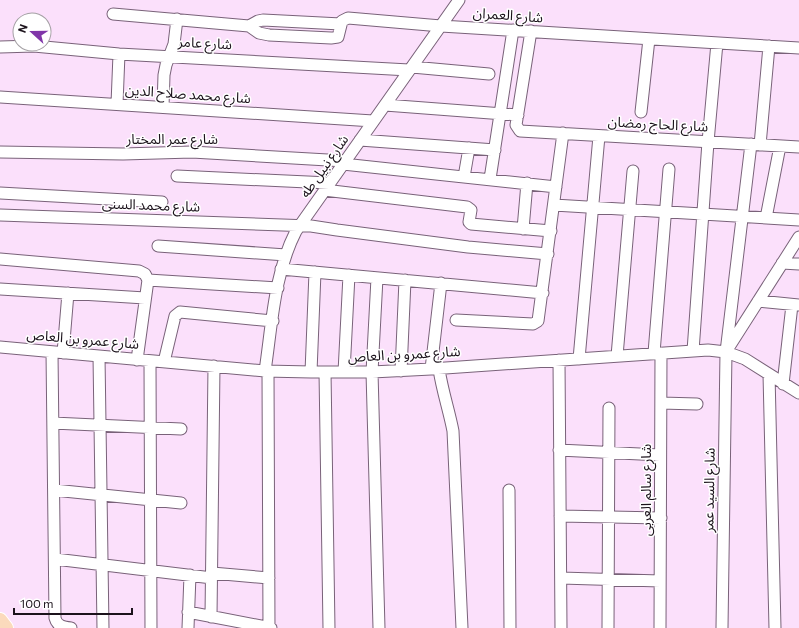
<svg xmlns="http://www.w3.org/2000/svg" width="799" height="628" viewBox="0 0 799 628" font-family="Commissioner,'Noto Sans Arabic',sans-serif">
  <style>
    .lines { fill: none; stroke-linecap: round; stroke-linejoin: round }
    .minor-casing { stroke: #796279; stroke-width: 13 }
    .major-casing { stroke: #fff; stroke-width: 16 }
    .minor { stroke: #fff; stroke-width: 11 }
    .major { stroke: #fbdabc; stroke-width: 14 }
    .labels { text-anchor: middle; stroke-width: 3; stroke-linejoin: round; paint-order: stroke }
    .street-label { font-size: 14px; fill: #1b121b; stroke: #fff }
  </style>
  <rect width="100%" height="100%" fill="#fbe0fb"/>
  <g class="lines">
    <!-- minor casing -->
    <g class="minor-casing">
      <path id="minor" d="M113 14 249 26 259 33 269 35 331 38 338 37 342 21 348 18 441 26 799 48
        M249 26 258 21 263 20 341 24
        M531 31 516 125 520 131 799 147
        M0 47 34 46 119 54 409 70
        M412 67 489 74
        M0 97 373 121
        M117 104 119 54
        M385 105 518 115
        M163 107 164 75 166 65 174 44 177 19
        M641 112 649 39
        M360 140 495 150
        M760 145 769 46
        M0 152 123 154 192 152 345 161
        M343 164 556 187
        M177 176 329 183
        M464 177 469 148
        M490 179 513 30
        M324 190 467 207 471 210 469 222 471 224 551 231
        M0 193 162 202
        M554 205 799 220
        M0 215 311 226 337 230 468 247 548 254
        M766 218 780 146
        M523 229 527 183
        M158 246 286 255
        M0 259 139 271 145 274 148 280 137 360
        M782 263 799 264
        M281 269 543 293
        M377 278 372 372 379 628
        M148 280 278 288
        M0 289 145 298
        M758 301 799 305
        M456 320 533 324 538 321 563 133
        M0 347 265 371 311 372H372L431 369 708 350 726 352 745 359 799 393
        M727 350 799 237
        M693 351 708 142 717 43
        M52 352 55 618C57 626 63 627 71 628
        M63 353 68 293
        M654 353 669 169
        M99 356 103 628
        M617 356 633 171
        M579 359 599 136
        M559 360 561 628
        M150 361 151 628
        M164 362 175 316 180 312 273 321
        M431 369 441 283
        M439 369C442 390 449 410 453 431L462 628
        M265 371C272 324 274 274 296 231L459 0
        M268 371 269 628
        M401 371 405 280
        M311 372 315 272
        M325 372 329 628
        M344 372 349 275
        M769 374 775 628
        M783 384 792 305
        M661 403 697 404
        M53 423 181 429
        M559 450 660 455
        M54 490 181 503
        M509 490 510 628
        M560 516 661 518
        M55 559 212 578
        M212 573 269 578
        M561 578 660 581
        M188 612 271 628
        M211 617 214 366
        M188 628 190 575
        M608 628 609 408
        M660 628 661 353
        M722 628 726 352 751 144"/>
    </g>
    <!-- major casing -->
    <g class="major-casing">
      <path id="major" d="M0 620 6 628"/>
    </g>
    <!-- minor -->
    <use href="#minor" class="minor"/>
    <!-- major -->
    <use href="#major" class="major"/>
  </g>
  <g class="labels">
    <!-- street labels -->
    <g class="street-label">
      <text transform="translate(508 15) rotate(4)" y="5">شارع العمران</text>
      <text transform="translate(205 43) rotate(3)" y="5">شارع عامر</text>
      <text transform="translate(188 94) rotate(4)" y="5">شارع محمد صلاح الدين</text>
      <text transform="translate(658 124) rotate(3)" y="5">شارع الحاج رمضان</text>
      <text x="172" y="144">شارع عمر المختار</text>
      <text transform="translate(324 166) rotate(-55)" y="5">شارع نبيل طه</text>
      <text transform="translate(151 205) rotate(2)" y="5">شارع محمد السنى</text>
      <text transform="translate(83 339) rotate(5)" y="5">شارع عمرو بن العاص</text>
      <text transform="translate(404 354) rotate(-3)" y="5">شارع عمرو بن العاص</text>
      <text transform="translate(646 490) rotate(-90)" y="5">شارع سالم العربى</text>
      <text transform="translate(709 490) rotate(-89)" y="5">شارع السيد عمر</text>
    </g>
  </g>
  <!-- north arrow -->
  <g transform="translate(32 32) rotate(291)"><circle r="19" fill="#ffffff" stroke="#a4a0a4"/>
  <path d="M0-3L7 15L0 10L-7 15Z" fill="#8036a9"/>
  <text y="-6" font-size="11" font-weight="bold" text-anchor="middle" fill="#1b121b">N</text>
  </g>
  <!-- scale -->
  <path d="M14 608v6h118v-6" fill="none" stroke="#1b121b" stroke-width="2"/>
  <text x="20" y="608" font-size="12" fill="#1b121b" stroke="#ffffff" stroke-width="3" paint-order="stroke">100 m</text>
</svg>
